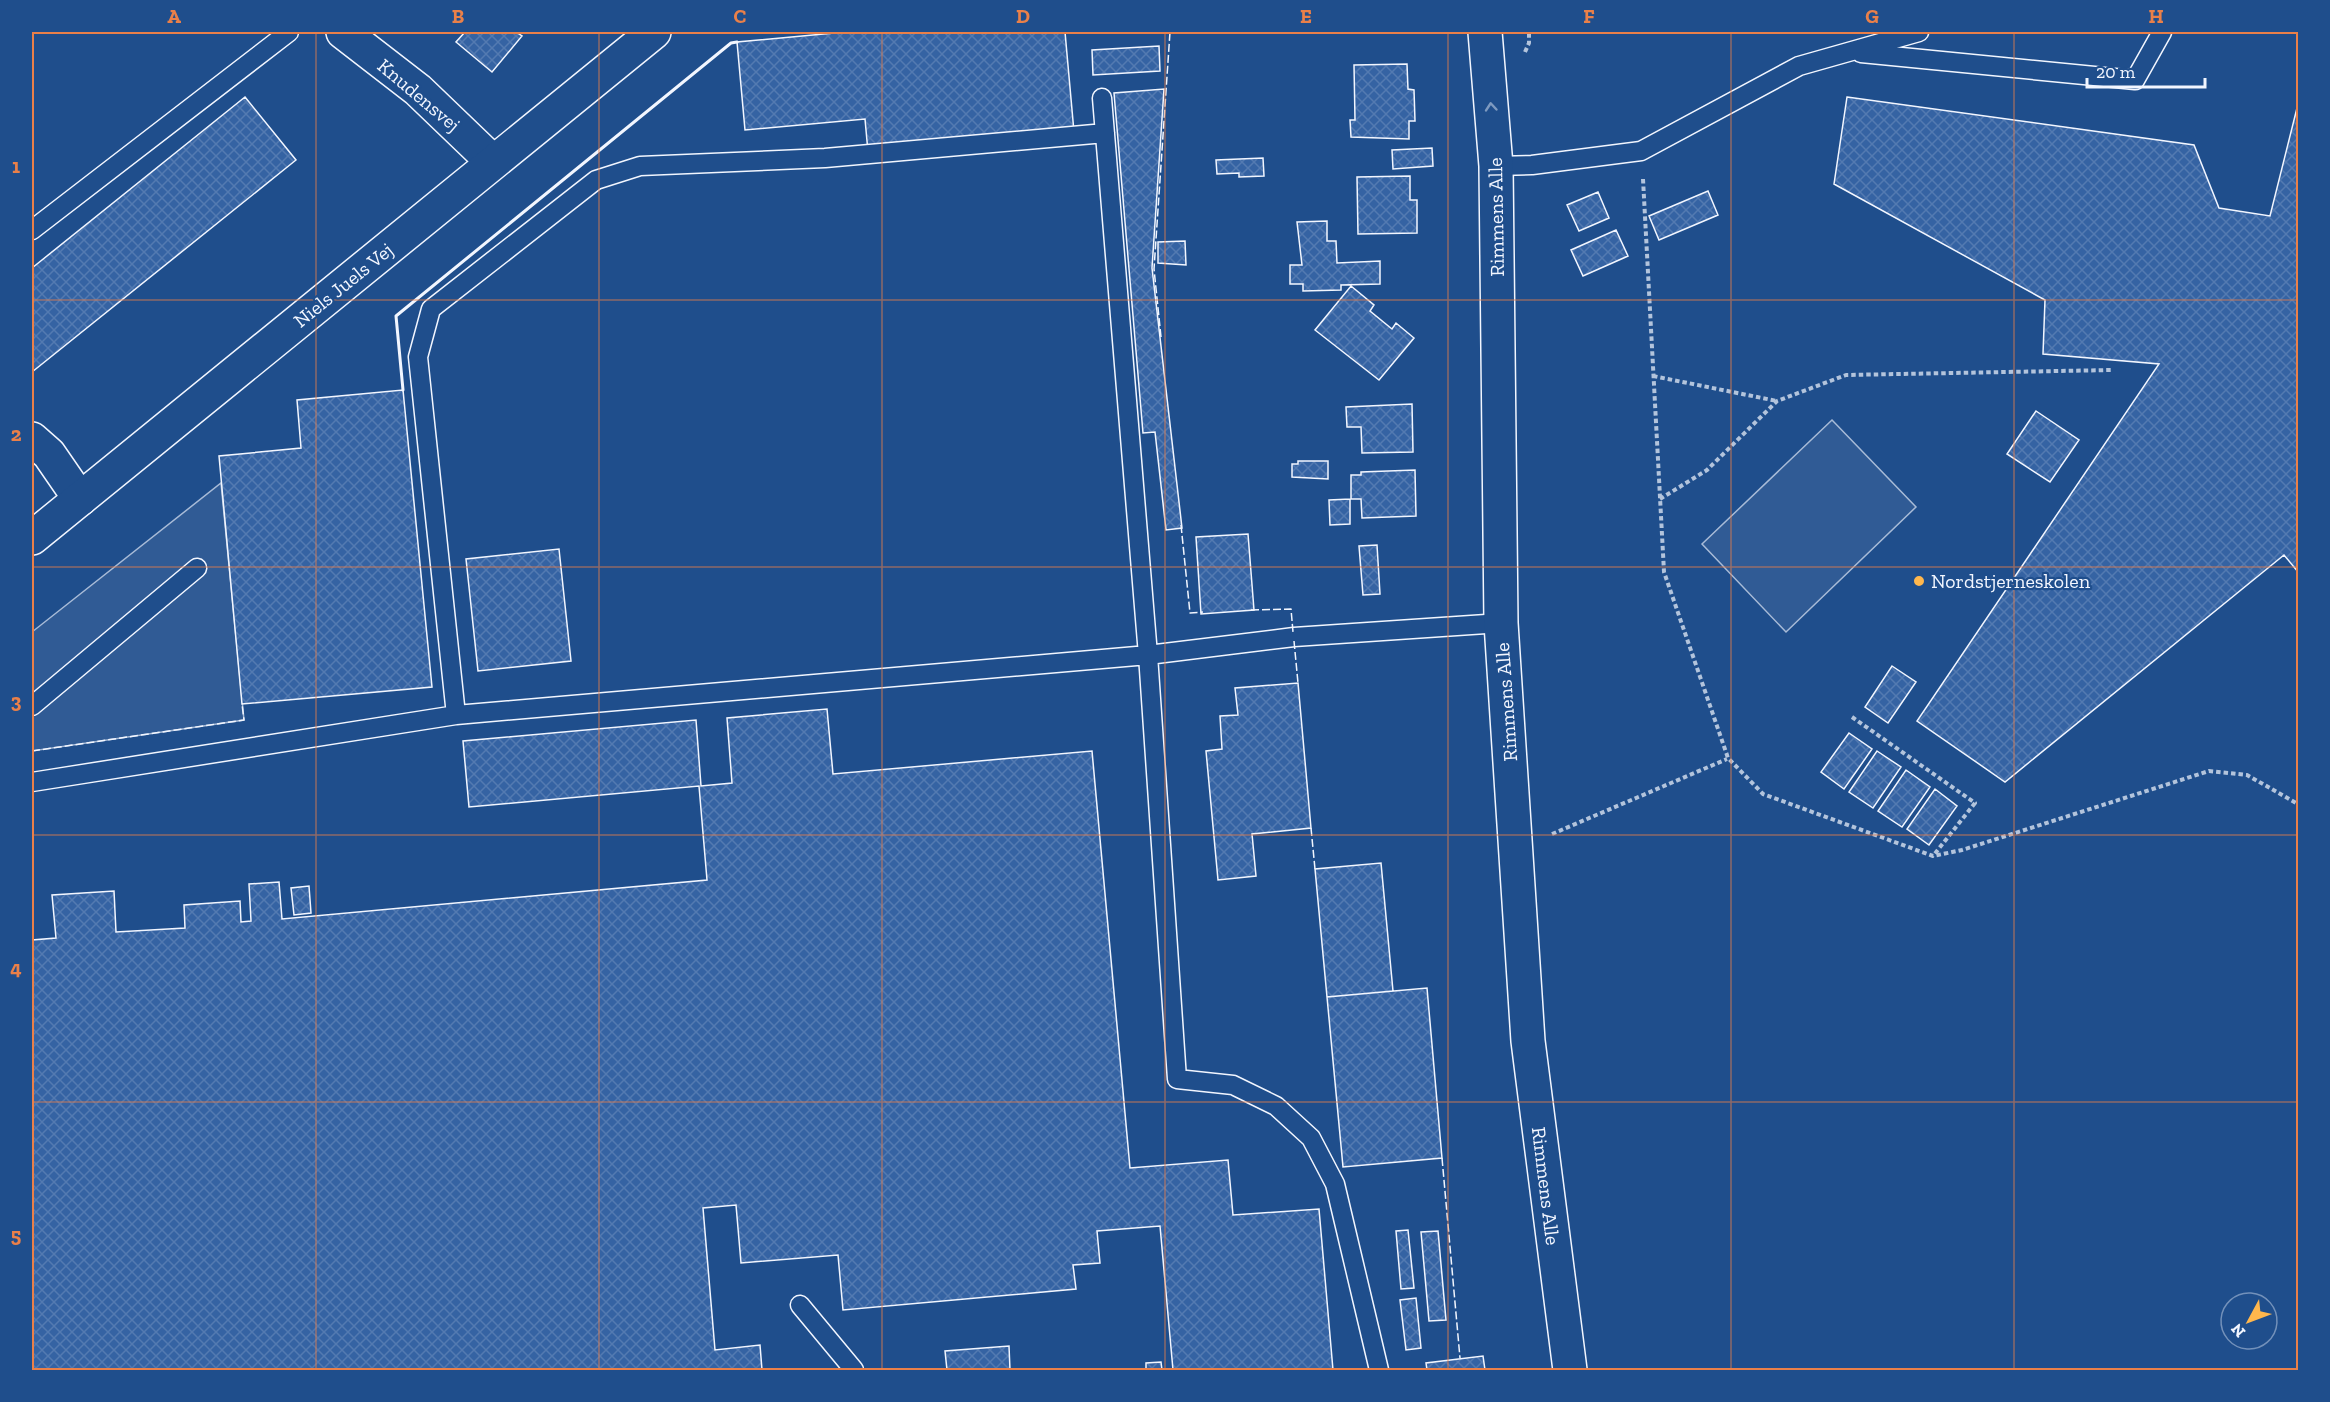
<svg xmlns="http://www.w3.org/2000/svg" width="2330" height="1402" viewBox="0 0 2330 1402" font-family="'Zilla Slab',serif">
  <style>
    .built { fill: #305b95; stroke: #a8bbd7; stroke-width: 1.5 }
    .building { fill: url(#building-cross-hatch); stroke: #f2f6ff; stroke-width: 1.5 }
    .lines { fill: none; stroke-linecap: round; stroke-linejoin: round }
    .service-casing { stroke: #f2f6ff; stroke-width: 21 }
    .minor-casing { stroke: #f2f6ff; stroke-width: 36 }
    .tertiary-casing { stroke: #f2f6ff; stroke-width: 36 }
    .path { stroke: #b3c4dc; stroke-width: 4; stroke-dasharray: 4.5 3; stroke-linecap: butt }
    .service { stroke: #1f4e8c; stroke-width: 18 }
    .minor { stroke: #1f4e8c; stroke-width: 33 }
    .tertiary { stroke: #1f4e8c; stroke-width: 33 }
    .fence { stroke: #f2f6ff; stroke-width: 1.5; stroke-dasharray: 8 3; stroke-linecap: butt }
    .wall { stroke: #f2f6ff; stroke-width: 3 }
    .oneway { stroke: #7e9ac0 }
    .grid { fill: none; stroke: #ea8049; stroke-width: 1.5; stroke-opacity: 0.55 }
    .poi-dot { fill: #ffb74d; stroke: #1f4e8c; stroke-width: 2 }
    .labels { text-anchor: middle; stroke-width: 4.5; stroke-linejoin: round; paint-order: stroke }
    .street-label { font-size: 20px; fill: #f2f6ff; stroke: #1f4e8c }
    .poi-label { font-size: 20px; fill: #f2f6ff; stroke: #1f4e8c; text-anchor: start }
    .neatline { fill: none; stroke: #ea8049; stroke-width: 2 }
    .grid-label { font-size: 20px; text-anchor: middle; font-weight: bold; fill: #ea8049 }
  </style>
  <defs>
    <pattern id="building-cross-hatch" width="8" height="8" patternUnits="userSpaceOnUse" patternTransform="scale(1.5)"><rect width="8" height="8" fill="#3563a3"/><path d="M0 0l8 8M0 8l8-8" fill="none" stroke="#537ab1"/></pattern>
  </defs>
  <rect width="100%" height="100%" fill="#1f4e8c"/>
  <!-- built -->
  <path class="built" d="M1832 420 1916 507 1786 632 1702 544Z
    M221 483 244 720 32 751V632Z"/>
  <!-- building -->
  <path class="building" d="M465 32H516L522 36 492 72 456 42Z
    M845 32H1065L1074 132 868 152 865 119 745 130 737 42Z
    M1159 46 1160 71 1093 75 1092 50Z
    M1407 64 1408 89 1414 90 1415 121H1409V139L1351 137 1350 120H1355L1354 65Z
    M1164 89 1152 268 1182 528 1166 530 1155 432 1143 433 1114 93Z
    M245 97 296 160 32 372V268Z
    M1847 97 2194 145 2219 208 2270 216 2298 104V572L2284 555 2005 782 1917 721 2159 364 2043 354 2045 300 1834 184Z
    M1432 148 1433 166 1393 169 1392 150Z
    M1263 158 1264 176 1239 177V173L1217 174 1216 160Z
    M1410 176V200H1417V233L1358 234 1357 177Z
    M1708 191 1718 215 1659 240 1649 216Z
    M1598 192 1609 218 1579 231 1567 205Z
    M1327 221V241H1336L1337 263 1380 261V284L1341 285V290L1303 291V284H1290V265H1302L1297 222Z
    M1616 230 1628 256 1583 276 1571 250Z
    M1185 241 1186 265 1158 263V242Z
    M1351 286 1374 305 1370 311 1392 329 1396 323 1414 338 1379 380 1315 330Z
    M403 390 432 687 242 704 219 456 301 448 297 400Z
    M1412 404 1413 452 1362 453 1361 427H1347L1346 407Z
    M2036 411 2079 440 2050 482 2007 454Z
    M1298 461H1328V479L1292 477V464H1298Z
    M1415 470 1416 516 1362 518 1361 499H1351V475H1361V472Z
    M1350 499V524L1330 525 1329 500Z
    M1248 534 1254 610 1201 614 1196 537Z
    M1377 545 1380 594 1363 595 1359 546Z
    M559 549 571 661 478 671 466 559Z
    M1892 666 1916 682 1888 723 1865 707Z
    M1298 683 1311 828 1252 834 1256 876 1218 880 1206 751 1222 749 1220 716 1238 715 1235 688Z
    M827 709 833 774 1092 751 1130 1168 1228 1160 1233 1215 1319 1209 1333 1370H1173L1160 1226 1097 1231 1100 1263 1073 1265 1076 1289 843 1310 838 1255 741 1263 736 1205 703 1208 715 1350 760 1345 762 1370H32V940L56 938 52 895 114 891 116 932 185 928 184 905 240 901 241 922 251 921 249 884 279 882 282 919 707 880 699 786 469 807 463 741 696 720 701 786 732 783 727 718Z
    M1849 733 1872 749 1844 789 1821 772Z
    M1877 751 1901 767 1873 808 1849 792Z
    M1906 770 1930 787 1902 827 1878 811Z
    M1935 789 1957 806 1929 845 1907 829Z
    M1381 863 1393 991 1327 997 1315 869Z
    M309 886 311 913 294 915 291 888Z
    M1427 988 1442 1158 1343 1167 1327 997Z
    M1408 1230 1414 1288 1401 1289 1396 1231Z
    M1438 1231 1446 1320 1429 1321 1421 1232Z
    M1416 1298 1421 1348 1406 1350 1400 1300Z
    M1009 1346 1010 1370H947L945 1351Z
    M1483 1356 1485 1370H1427L1426 1363Z
    M1161 1362 1162 1370H1146V1363Z"/>
  <g class="lines">
    <!-- service casing -->
    <g class="service-casing">
      <path id="service" d="M1861 53 2135 80 2162 32
        M1102 98 1148 655 1177 1079 1233 1085 1276 1106 1311 1138 1335 1184 1379 1370
        M1496 166 1532 165 1641 151 1799 66 1919 32
        M32 230 289 32
        M32 706 197 568
        M456 715 418 357 431 309 596 180 640 166 825 158 1105 133
        M32 782 456 715 1148 655 1294 637 1501 623
        M800 1305 854 1370"/>
    </g>
    <!-- minor casing -->
    <g class="minor-casing">
      <path id="minor" d="M343 32 418 90 493 162
        M1485 32 1496 166 1501 623 1528 1041 1570 1370
        M32 439 49 454 80 499"/>
    </g>
    <!-- tertiary casing -->
    <g class="tertiary-casing">
      <path id="tertiary" d="M32 538 654 32"/>
    </g>
    <!-- path -->
    <path class="path" d="M1525 52 1529 43V32
      M1643 179 1664 572 1728 758 1763 794 1933 856 1962 850 2209 771 2247 775 2298 804
      M1653 376 1777 401
      M1660 499 1707 470 1777 401 1846 375 2112 370
      M1852 717 1975 803 1933 856
      M1552 834 1727 759"/>
    <!-- service -->
    <use href="#service" class="service"/>
    <!-- minor -->
    <use href="#minor" class="minor"/>
    <!-- tertiary -->
    <use href="#tertiary" class="tertiary"/>
    <!-- fence -->
    <path class="fence" d="M1161 337 1154 269 1170 32
      M1181 525 1190 613 1203 612
      M1251 610 1291 609 1293 632
      M1294 641 1298 683
      M32 751 244 720 242 704
      M1311 828 1315 869
      M1442 1158 1460 1358"/>
    <!-- wall -->
    <path class="wall" d="M403 390 396 316 731 43 737 42"/>
  </g>
  <!-- one-way arrows -->
  <defs><path id="oneway-chevron" d="M-2-3.5L2.5 0L-2 3.5" fill="none" stroke-width="1.6" stroke-linecap="round" stroke-linejoin="round" transform="scale(1.5)"/></defs>
  <use class="oneway" href="#oneway-chevron" transform="translate(1491 107) rotate(-95)"/>
  <!-- grid -->
  <path class="grid" d="M316 32V1370M599 32V1370M882 32V1370M1165 32V1370M1448 32V1370M1731 32V1370M2014 32V1370M32 300H2298M32 567H2298M32 835H2298M32 1102H2298"/>
  <!-- markers -->
  <circle class="poi-dot" cx="1919" cy="581" r="6"/>
  <g class="labels">
    <!-- street labels -->
    <g class="street-label">
      <text transform="translate(419 95) rotate(40)" y="7">Knudensvej</text>
      <text transform="translate(1496 217) rotate(-91)" y="7">Rimmens Alle</text>
      <text transform="translate(343 285) rotate(-39)" y="7">Niels Juels Vej</text>
      <text transform="translate(1506 702) rotate(-94)" y="7">Rimmens Alle</text>
      <text transform="translate(1546 1186) rotate(83)" y="7">Rimmens Alle</text>
    </g>
    <!-- poi labels -->
    <g class="poi-label">
      <text x="1931" y="588">Nordstjerneskolen</text>
    </g>
  </g>
  <!-- border -->
  <rect width="2330" height="1402" fill="none" stroke="#1f4e8c" stroke-width="66"/>
  <!-- north arrow -->
  <g transform="translate(2249 1321) rotate(229)"><circle r="28" fill="#1f4e8c" stroke="#7391ba" stroke-width="1.5"/>
  <path d="M0-4.5L10 22L0 15L-10 22Z" fill="#ffb74d"/>
  <text y="-9" font-size="16" font-weight="bold" text-anchor="middle" fill="#f2f6ff">N</text>
  </g>
  <!-- scale -->
  <path d="M2087 78v9h118v-9" fill="none" stroke="#f2f6ff" stroke-width="3"/>
  <text x="2096" y="78" font-size="18" fill="#f2f6ff" stroke="#1f4e8c" stroke-width="4.5" paint-order="stroke">20 m</text>
  <rect x="33" y="33" width="2264" height="1336" class="neatline"/>
  <g class="grid-label">
    <text x="174" y="23">A</text>
    <text x="458" y="23">B</text>
    <text x="740" y="23">C</text>
    <text x="1023" y="23">D</text>
    <text x="1306" y="23">E</text>
    <text x="1589" y="23">F</text>
    <text x="1872" y="23">G</text>
    <text x="2156" y="23">H</text>
    <text x="16" y="173">1</text>
    <text x="16" y="441">2</text>
    <text x="16" y="708">3</text>
    <text x="16" y="975">4</text>
    <text x="16" y="1242">5</text>
  </g>
</svg>
